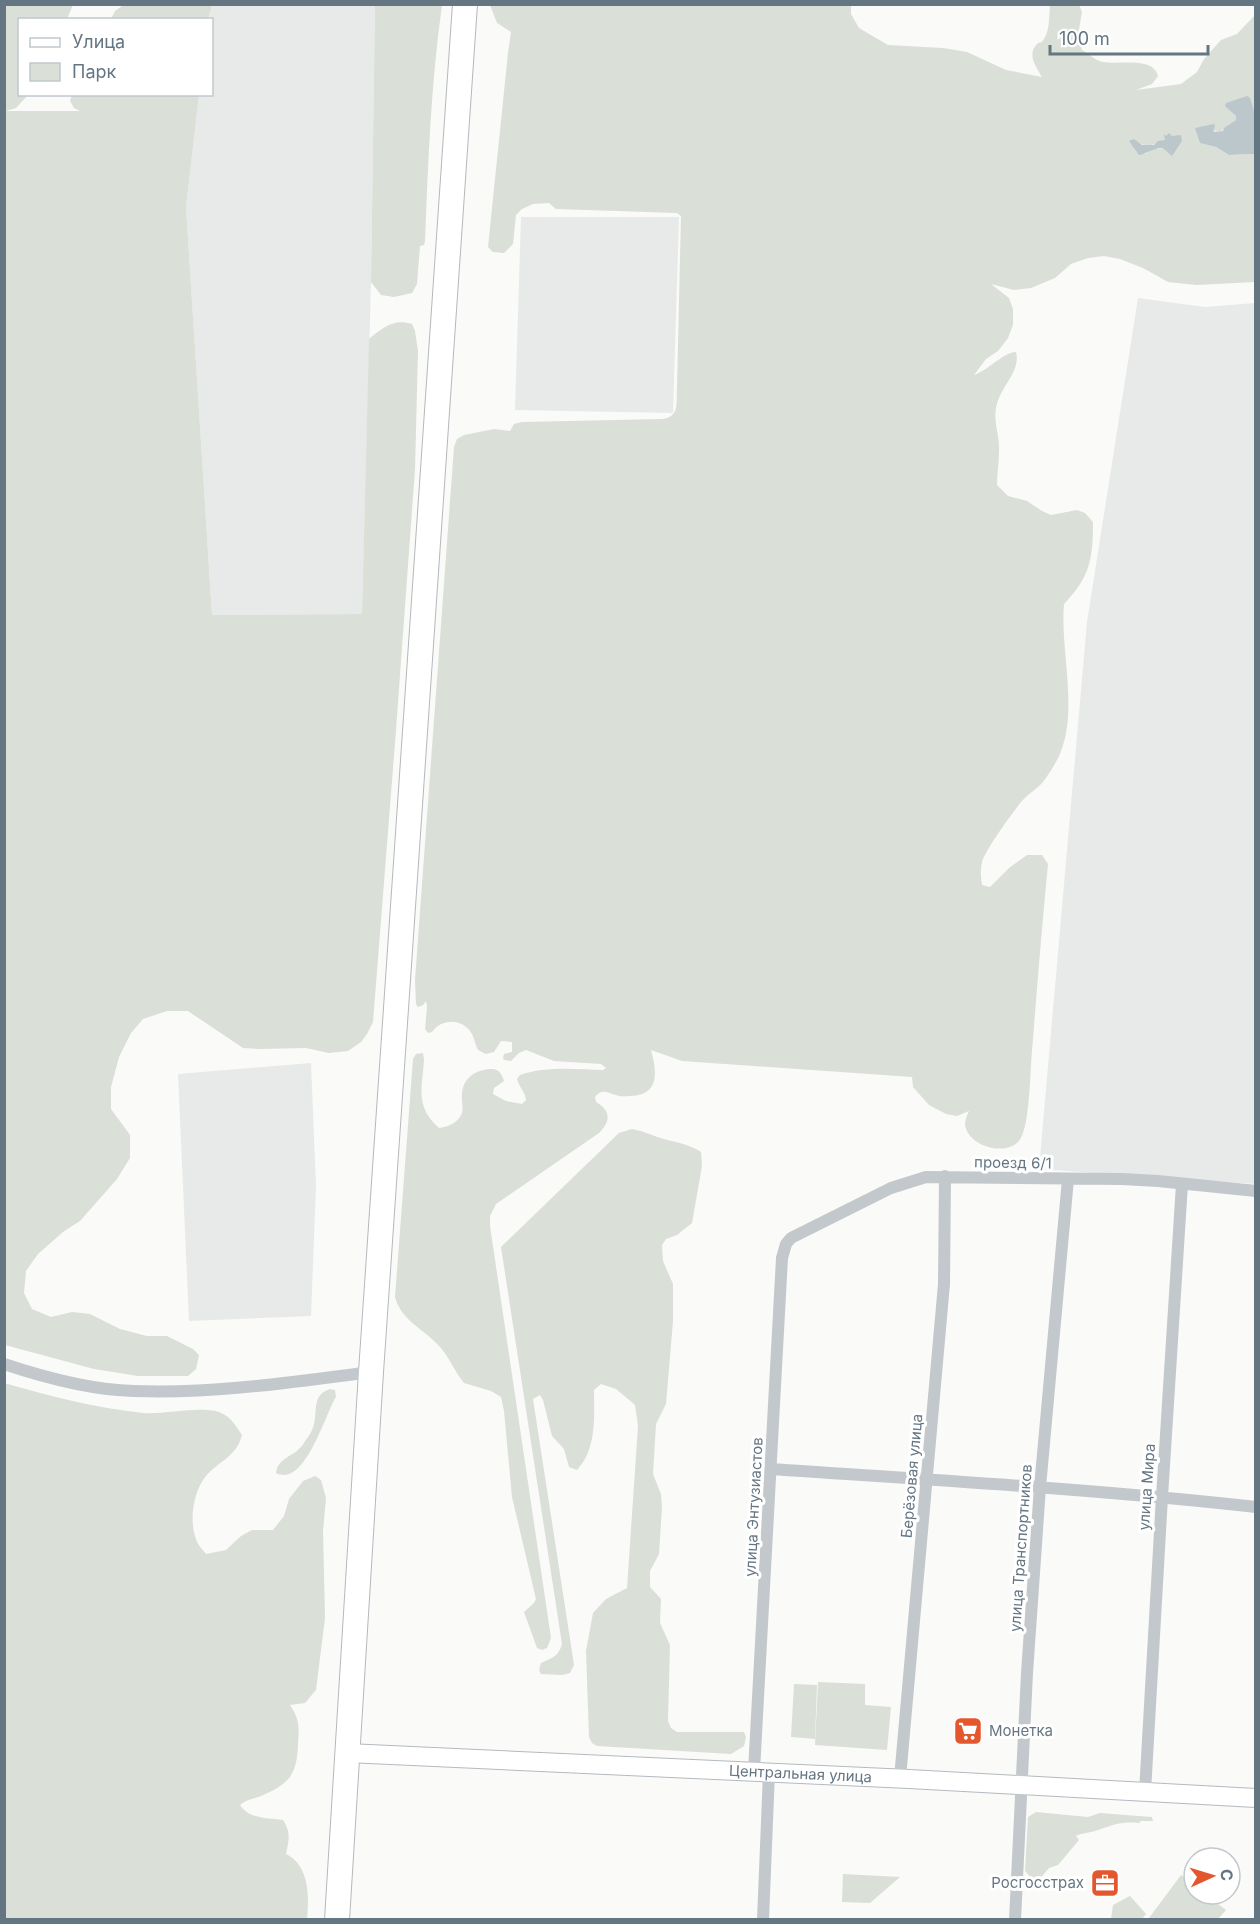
<svg xmlns="http://www.w3.org/2000/svg" width="1260" height="1924" viewBox="0 0 1260 1924" font-family="Inter,sans-serif">
  <style>
    .built { fill: #e8e9e9 }
    .green { fill: #dadfd7; fill-rule: evenodd }
    .water { fill: #bbc7cb }
    .lines { fill: none; stroke-linecap: round; stroke-linejoin: round }
    .secondary-casing { stroke: #b3babf; stroke-width: 20 }
    .highway-casing { stroke: #b4b9bd; stroke-width: 26 }
    .street { stroke: #c3c8cc; stroke-width: 12 }
    .secondary { stroke: #fff; stroke-width: 18 }
    .highway { stroke: #fff; stroke-width: 24 }
    .labels { text-anchor: middle; stroke-width: 6; stroke-linejoin: round; paint-order: stroke }
    .street-label { font-size: 15px; fill: #657683; stroke: #fff }
    .poi-label { font-size: 15px; fill: #657683; stroke: #fff; text-anchor: start }
  </style>
  <rect width="100%" height="100%" fill="#fafaf8"/>
  <!-- built -->
  <path class="built" d="M212 5H375L371 282 362 614 212 615 186 207 199 95 212 94V20L208 19Z
    M521 217H679L673 413 515 410Z
    M1138 298 1205 307 1255 303V1184L1039 1169 1087 622Z
    M311 1063 316 1186 311 1316 189 1321 178 1074Z"/>
  <!-- green -->
  <path class="green" d="M5 4 73 5 67 19 20 20V94L28 95 16 108 6 111H80L74 108 70 101 72 95H199L186 207 212 615 362 614 369 339C382 328 394 318 412 324L415 331 418 351 415 469 396 730 373 1022 367 1034 361 1042 348 1051 329 1053 306 1048 259 1049 243 1048 188 1011H167L143 1019 131 1033 119 1057 111 1087V1109L130 1135V1158L117 1179 80 1221 63 1232 38 1254 26 1271 24 1293 32 1309 51 1317 72 1312 90 1314 120 1329 147 1336H167L193 1349 199 1355 196 1369 188 1376H138L94 1369 5 1345Z
    M120 5 212 4V5L208 19H111L115 11 122 6Z
    M375 5H442C431 83 428 162 425 241L424 245 420 246 417 284 412 293 394 297 381 295 371 282Z
    M490 5H851V14L859 28 888 45 943 48 967 52 1006 70 1042 77C1037 68 1027 56 1036 45 1041 40 1040 45 1044 39 1050 30 1049 15 1050 5H1079L1082 12 1078 35 1082 50C1089 54 1096 61 1103 62 1119 65 1153 56 1158 76L1152 84 1136 90 1181 84 1197 72 1204 59 1221 40 1237 34 1255 15V114L1226 106 1236 116V120L1220 132 1213 131 1201 143 1216 147 1229 155 1255 154V282L1196 285 1168 282 1143 268 1120 259 1104 256 1088 258 1071 264 1055 278 1031 288 1014 290 991 284 1009 298 1013 309V325L1008 338 998 351 986 359 974 375C989 370 1002 353 1016 352 1021 371 1001 386 997 404 992 420 1000 435 999 451 999 463 997 473 997 485L1008 496 1027 501 1042 511 1051 515 1077 510 1085 513 1093 522C1093 559 1090 577 1064 604 1060 650 1078 707 1061 751 1058 760 1049 774 1043 782 1037 789 1028 794 1022 801 1014 810 984 852 982 862 980 870 981 878 982 885L990 887 1009 868 1027 855H1042L1048 864C1042 926 1037 988 1032 1051 1030 1070 1030 1128 1019 1141 1005 1157 967 1146 965 1124 965 1120 967 1115 969 1111L957 1116 946 1114 929 1105 913 1087 912 1077 682 1061 651 1050C657 1072 660 1095 630 1096 626 1096 620 1097 616 1095 607 1093 603 1088 595 1097L596 1102C611 1111 611 1121 599 1133L496 1204 490 1216V1226L551 1638 547 1648 542 1650 537 1648 524 1612 534 1603 536 1599 512 1497 504 1411 501 1397 491 1391 464 1383C455 1372 450 1359 441 1348 426 1330 401 1321 395 1297L413 1059 416 1054 423 1053 424 1060C422 1090 415 1106 439 1128 447 1127 455 1124 460 1117 465 1110 461 1102 462 1094 463 1078 476 1069 492 1069 499 1069 502 1074 504 1081L494 1088 493 1094 506 1101 522 1104 526 1100C526 1093 519 1087 517 1079L520 1075C545 1066 576 1069 603 1070L606 1068 601 1064 554 1061 526 1050 519 1053 511 1061 504 1060 503 1058 504 1054 512 1052V1042L501 1041 494 1052 486 1054 478 1050C475 1044 474 1036 470 1031 460 1018 441 1019 432 1032L428 1033 425 1029 427 1007 426 1001 423 1005 418 1007 416 1004 415 980 454 447 457 439 464 435 494 429 510 431 514 424 522 422 663 419C680 416 676 403 677 388L681 216 677 213 556 209 549 203 533 204 522 209 516 215 513 244 504 253 493 252 488 247 508 53 511 32 497 23ZM1134 139C1143 149 1156 145 1166 140L1164 149H1153L1145 154Z
    M632 1129C644 1131 653 1136 664 1139 678 1143 689 1144 701 1152L702 1166 692 1223 677 1235 666 1239 662 1245 663 1261 673 1284V1321L666 1404 656 1424 653 1474 661 1494 662 1507 659 1554 650 1571V1587L661 1599 660 1623 670 1645 668 1721 671 1728 677 1732H744L746 1737 744 1746 731 1754 597 1746 592 1743 589 1737 586 1651 593 1613 606 1599 627 1588 638 1426 635 1405 616 1389 601 1384 594 1390C594 1417 597 1449 577 1470L569 1467 564 1449 552 1436 543 1400 540 1395 533 1399 574 1665 570 1673 562 1675 541 1674 539 1670 541 1663C552 1658 559 1656 562 1644L501 1247 619 1133Z
    M4 1383C50 1396 95 1408 143 1413 163 1415 205 1405 221 1413 231 1417 236 1426 242 1435 237 1456 219 1461 206 1476 193 1492 189 1520 196 1539 197 1544 203 1550 206 1554L226 1550 241 1536 252 1530H273L284 1516 289 1499 303 1481 315 1476 321 1480 326 1498 323 1531 325 1618 316 1690 305 1703 290 1705C300 1720 299 1727 298 1744 297 1775 289 1784 261 1796 254 1799 247 1799 240 1805 249 1819 267 1818 283 1820 291 1832 289 1840 286 1854 310 1866 309 1897 307 1919H5Z
    M330 1389 335 1390 336 1397C325 1414 305 1488 276 1473 277 1462 286 1458 294 1453 300 1450 306 1440 310 1434 321 1417 308 1396 330 1389Z
    M818 1682 865 1684V1705L891 1707 887 1750 815 1745Z
    M794 1684 817 1685 815 1739 791 1737Z
    M1036 1812 1088 1817 1100 1813 1152 1817 1153 1821H1141L1139 1823C1118 1821 1114 1825 1095 1831 1088 1833 1081 1833 1076 1836L1079 1840 1058 1865 1049 1868 1039 1880 1032 1879 1025 1871 1028 1817Z
    M843 1874 900 1877 870 1903 842 1902Z
    M1181 1875 1194 1885V1894H1205L1226 1910 1218 1919 1151 1920 1149 1918Z
    M1130 1896 1146 1914 1142 1919H1111L1113 1905Z"/>
  <!-- water -->
  <path class="water" d="M1247 96 1250 98 1255 114V154L1229 155 1216 147 1200 143 1195 128 1214 124 1215 126 1213 131 1215 132 1223 131 1224 128 1236 120V116L1225 106 1226 103Z
    M1169 133 1172 136 1181 135 1182 141 1172 156C1169 154 1167 151 1164 149 1156 146 1147 154 1139 155L1129 141 1134 139 1142 145H1154L1158 141 1165 140 1164 134 1166 136Z"/>
  <g class="lines">
    <!-- secondary casing -->
    <g class="secondary-casing">
      <g id="secondary">
        <path id="s1" d="M347 1753 909 1779 1256 1798"/>
      </g>
    </g>
    <!-- highway casing -->
    <g class="highway-casing">
      <path id="highway" d="M337 1920 371 1372 465 4"/>
    </g>
    <!-- street -->
    <path class="street" d="M4 1364C46 1378 90 1390 134 1391 213 1394 293 1382 371 1372
      M771 1469C932 1480 1094 1489 1256 1507
      M754 1771 782 1258 786 1244 791 1238 891 1188 926 1177 1122 1179 1158 1181 1256 1191
      M900 1778 944 1284 945 1176
      M1145 1792 1162 1497 1182 1184
      M763 1920 769 1772
      M1015 1920 1027 1673 1040 1487 1068 1179"/>
    <!-- secondary -->
    <use href="#secondary" class="secondary"/>
    <!-- highway -->
    <use href="#highway" class="highway"/>
  </g>
  <!-- icons -->
  <defs>
    <g id="supermarket-square" transform="scale(1.5)"><rect x="-9" y="-9" width="18" height="18" rx="4" fill="#e4572e" stroke="#fff"/><path d="M-6-5.5h2.5l.6 2H6L4.5 2H-2.5L-4.4-4H-6ZM-1.5 3.2a1.3 1.3 0 1 0 .1 0ZM3 3.2a1.3 1.3 0 1 0 .1 0Z" fill="#fff"/></g>
    <g id="office-square" transform="scale(1.5)"><rect x="-9" y="-9" width="18" height="18" rx="4" fill="#e4572e" stroke="#fff"/><path d="M-6-3h4V-5.5h4V-3h4V5H-6ZM-1-4.5V-3h2v-1.5ZM-6 0V1H6V0Z" fill="#fff"/></g>
  </defs>
  <g fill-rule="evenodd">
    <use href="#supermarket-square" x="968" y="1731"/>
    <use href="#office-square" x="1105" y="1883"/>
  </g>
  <g class="labels">
    <!-- street labels -->
    <g class="street-label">
      <text transform="translate(1013 1163) rotate(1)" y="5">проезд 6/1</text>
      <text transform="translate(912 1476) rotate(-85)" y="5">Берёзовая улица</text>
      <text transform="translate(1147 1487) rotate(-86)" y="5">улица Мира</text>
      <text transform="translate(754 1507) rotate(-87)" y="5">улица Энтузиастов</text>
      <text transform="translate(1021 1548) rotate(-86)" y="5">улица Транспортников</text>
      <text dy="5" stroke="none"><textPath href="#s1" startOffset="454">Центральная улица</textPath></text>
    </g>
    <!-- poi labels -->
    <g class="poi-label">
      <text x="989" y="1736">Монетка</text>
      <text x="1084" y="1888" text-anchor="end">Росгосстрах</text>
    </g>
  </g>
  <!-- border -->
  <rect width="1260" height="1924" fill="none" stroke="#657683" stroke-width="12"/>
  <!-- legend -->
  <rect x="18" y="18" width="195" height="78" fill="#ffffff" stroke="#c1c8cd" stroke-width="1.5"/>
  <rect x="30" y="38" width="30" height="9" fill="#ffffff" stroke="#c1c8cd" stroke-width="1.5"/>
  <text x="72" y="48" font-size="18" fill="#657683">Улица</text>
  <rect x="30" y="63" width="30" height="18" fill="#dadfd7" stroke="#c1c8cd" stroke-width="1.5"/>
  <text x="72" y="78" font-size="18" fill="#657683">Парк</text>
  <!-- north arrow -->
  <g transform="translate(1212 1876) rotate(86)"><circle r="28" fill="#ffffff" stroke="#c1c8cd" stroke-width="1.5"/>
  <path d="M0-4.5L10 22L0 15L-10 22Z" fill="#e4572e"/>
  <text y="-9" font-size="16" font-weight="bold" text-anchor="middle" fill="#657683">С</text>
  </g>
  <!-- scale -->
  <path d="M1050 45v9h158v-9" fill="none" stroke="#657683" stroke-width="3"/>
  <text x="1059" y="45" font-size="18" fill="#657683" stroke="#ffffff" stroke-width="4.5" paint-order="stroke">100 m</text>
</svg>
